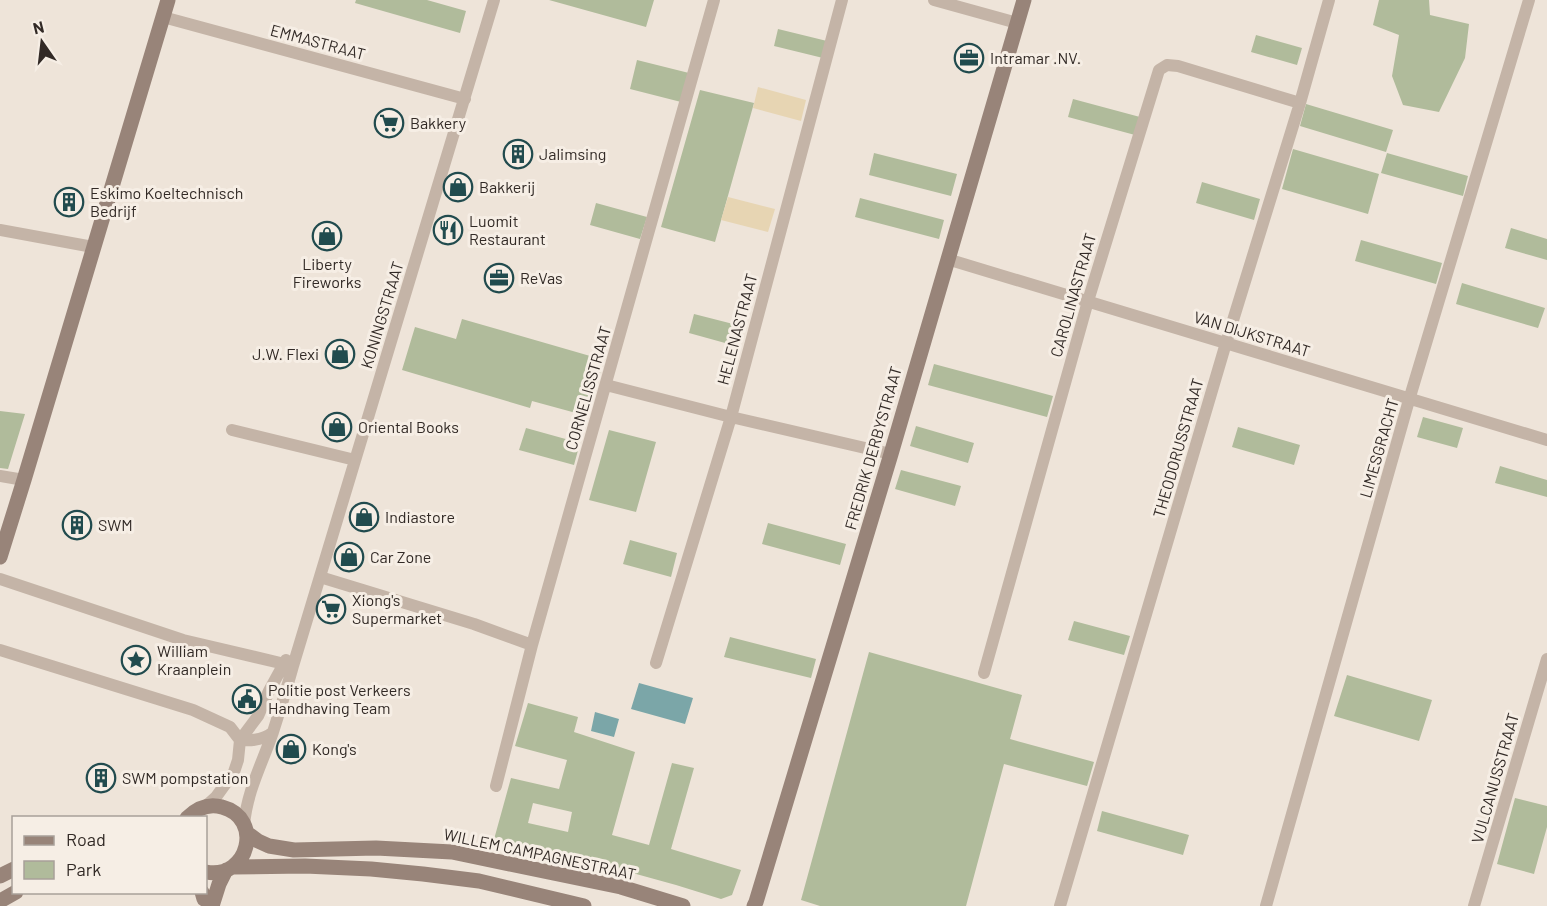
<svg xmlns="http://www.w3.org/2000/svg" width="1547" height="906" viewBox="0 0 1547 906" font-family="Barlow,sans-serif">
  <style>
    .green { fill: #b0bb9b; fill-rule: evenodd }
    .sand { fill: #e7d5b3 }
    .water { fill: #7ba6a8 }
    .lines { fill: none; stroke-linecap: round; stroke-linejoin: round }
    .street { stroke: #c4b4a7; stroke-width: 12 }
    .secondary { stroke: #988479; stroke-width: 15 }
    .labels { text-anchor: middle; stroke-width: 6; stroke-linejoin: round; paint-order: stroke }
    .street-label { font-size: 16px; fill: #322a26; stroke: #f6eee5 }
    .poi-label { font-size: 16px; fill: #322a26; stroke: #f6eee5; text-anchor: start }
  </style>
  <rect width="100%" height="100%" fill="#eee4d9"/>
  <!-- green -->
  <path class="green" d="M356 0H427L466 11 460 33 355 3Z
    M549 0H654L646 27Z
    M1379 0H1429L1430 15 1469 24 1465 58 1439 112 1403 105 1392 76 1399 35 1373 25Z
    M778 29 827 41 823 58 774 46Z
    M1256 35 1302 48 1297 65 1251 52Z
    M637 60 693 74 685 103 630 89Z
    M700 90 754 103 715 242 661 227Z
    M1073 99 1140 117 1135 135 1068 117Z
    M1306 104 1393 130 1386 152 1300 126Z
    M1293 149 1379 174 1368 214 1282 189Z
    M874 153 957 174 951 196 869 175Z
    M1387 153 1468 176 1463 196 1381 173Z
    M1202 182 1260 199 1254 220 1196 203Z
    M860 198 944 220 939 239 855 217Z
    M596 203 647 217 640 239 590 225Z
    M1511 228 1547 239V260L1505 248Z
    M1361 240 1442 263 1436 284 1355 261Z
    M1462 283 1545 308 1538 328 1456 304Z
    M694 314 741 326 736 346 689 333Z
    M462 319 604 360 587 416 532 401 530 408 402 370 415 327 456 339Z
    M934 364 1053 396 1047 417 928 385Z
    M0 411 25 414 8 469 0 468Z
    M1423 417 1463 428 1457 448 1417 437Z
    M916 426 974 443 968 463 910 446Z
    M1238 427 1300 445 1294 465 1232 447Z
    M526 428 580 443 574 465 519 450Z
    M609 430 656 442 636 512 589 500Z
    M1500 466 1547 480V497L1495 483Z
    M901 470 961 486 955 506 895 489Z
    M768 523 846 544 840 565 762 544Z
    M630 540 677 553 671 577 623 564Z
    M1074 621 1130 636 1124 655 1068 640Z
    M730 637 816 659 811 678 724 657Z
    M869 652 1022 695 1010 739 1094 762 1087 786 1004 764 966 906H820L801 900Z
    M1347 675 1432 700 1419 741 1334 716Z
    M528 703 578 717 574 732 635 752 612 835 649 845 672 763 694 768 671 849 741 870 732 895 721 899 676 885 571 856 493 843 511 778 559 789 567 760 515 746ZM533 803 572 812 568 832 528 823Z
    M1515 798 1547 806V827L1534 874 1497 864Z
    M1102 811 1189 835 1183 855 1097 831Z"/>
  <!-- sand -->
  <path class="sand" d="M758 87 806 100 801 121 753 108Z
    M728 197 775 209 768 232 721 220Z"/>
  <!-- water -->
  <path class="water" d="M639 683 693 698 685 724 631 709Z
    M595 712 619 719 614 737 591 731Z"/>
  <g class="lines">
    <!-- street -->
    <path class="street" d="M934 0 1017 23
      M163 17 465 99
      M0 230 93 247
      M947 259C1147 318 1347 381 1547 440
      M606 385 731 417 891 454
      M232 430 355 460
      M0 476 24 480
      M320 577 474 624 532 645
      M0 579 183 640 293 666
      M0 650 193 710 230 727 240 740C252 741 263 740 272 733
      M656 663 731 417 842 0
      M984 673 1088 301 1159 70 1167 65 1178 66 1300 103
      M496 786 532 645 714 0
      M206 806 216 797 234 772 238 760 240 740 258 716 269 691 286 660
      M244 825C247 791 262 764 273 732 280 710 287 688 293 666L494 0
      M1060 906 1226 343 1300 103 1329 0
      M1266 906 1409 400 1529 0
      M1474 906 1547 659"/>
    <!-- secondary -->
    <path class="secondary" d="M0 557 24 480 168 0
      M187 818C197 808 208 803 222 807 264 818 249 880 206 872
      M247 833 258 841 269 846 294 850 376 848 452 852 621 887 683 906
      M233 867 305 866 371 869 423 874 479 881 584 906
      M0 876 14 869
      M202 892 204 899
      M0 901 16 892
      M212 906 219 884 226 870
      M754 906 756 902 891 454 1024 0"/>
  </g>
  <!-- icons -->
  <defs>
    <g id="office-ring" transform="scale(1.5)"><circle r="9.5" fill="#f6eee5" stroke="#214b4e" stroke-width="1.5"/><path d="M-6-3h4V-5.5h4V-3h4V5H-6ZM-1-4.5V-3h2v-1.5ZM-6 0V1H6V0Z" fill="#214b4e"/></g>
    <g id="supermarket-ring" transform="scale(1.5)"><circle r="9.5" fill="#f6eee5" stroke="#214b4e" stroke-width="1.5"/><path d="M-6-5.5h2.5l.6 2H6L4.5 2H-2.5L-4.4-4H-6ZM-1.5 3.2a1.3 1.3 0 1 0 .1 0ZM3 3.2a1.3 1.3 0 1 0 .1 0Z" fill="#214b4e"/></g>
    <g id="building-ring" transform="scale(1.5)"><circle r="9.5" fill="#f6eee5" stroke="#214b4e" stroke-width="1.5"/><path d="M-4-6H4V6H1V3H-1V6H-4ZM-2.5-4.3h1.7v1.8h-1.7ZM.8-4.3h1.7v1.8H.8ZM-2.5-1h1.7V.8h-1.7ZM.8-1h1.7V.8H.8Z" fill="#214b4e"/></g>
    <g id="shop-ring" transform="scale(1.5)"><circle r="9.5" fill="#f6eee5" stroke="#214b4e" stroke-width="1.5"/><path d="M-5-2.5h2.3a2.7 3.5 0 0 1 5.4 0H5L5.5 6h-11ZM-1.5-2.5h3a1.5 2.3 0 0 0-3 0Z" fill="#214b4e"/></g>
    <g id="restaurant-ring" transform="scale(1.5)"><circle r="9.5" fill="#f6eee5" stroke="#214b4e" stroke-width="1.5"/><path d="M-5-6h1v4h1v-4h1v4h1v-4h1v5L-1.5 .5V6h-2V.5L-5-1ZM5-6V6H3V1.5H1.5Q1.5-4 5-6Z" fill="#214b4e"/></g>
    <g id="sight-ring" transform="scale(1.5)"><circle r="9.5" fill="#f6eee5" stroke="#214b4e" stroke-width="1.5"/><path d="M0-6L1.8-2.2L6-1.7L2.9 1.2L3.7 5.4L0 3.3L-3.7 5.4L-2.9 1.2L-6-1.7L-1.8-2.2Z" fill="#214b4e"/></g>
    <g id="civic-ring" transform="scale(1.5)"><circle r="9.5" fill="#f6eee5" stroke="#214b4e" stroke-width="1.5"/><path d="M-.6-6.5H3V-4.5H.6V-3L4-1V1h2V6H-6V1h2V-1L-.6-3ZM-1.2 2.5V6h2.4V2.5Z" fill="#214b4e"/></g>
  </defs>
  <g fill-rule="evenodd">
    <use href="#office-ring" x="969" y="58"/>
    <use href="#supermarket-ring" x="389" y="123"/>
    <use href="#building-ring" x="518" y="154"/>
    <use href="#shop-ring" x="458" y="187"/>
    <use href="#building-ring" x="69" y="202"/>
    <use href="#restaurant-ring" x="448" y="230"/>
    <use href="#shop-ring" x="327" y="236"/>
    <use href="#office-ring" x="499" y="278"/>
    <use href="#shop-ring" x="340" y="354"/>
    <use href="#shop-ring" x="337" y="427"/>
    <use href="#shop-ring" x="364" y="517"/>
    <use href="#building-ring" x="77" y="525"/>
    <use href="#shop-ring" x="349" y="557"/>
    <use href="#supermarket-ring" x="331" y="609"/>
    <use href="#sight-ring" x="136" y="660"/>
    <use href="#civic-ring" x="247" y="699"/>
    <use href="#shop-ring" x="291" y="749"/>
    <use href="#building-ring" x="101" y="778"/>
  </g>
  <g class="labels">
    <!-- street labels -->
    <g class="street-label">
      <text transform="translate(318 42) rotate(15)" y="6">EMMASTRAAT</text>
      <text transform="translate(1073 295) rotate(-74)" y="6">CAROLINASTRAAT</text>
      <text transform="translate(382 315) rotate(-73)" y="6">KONINGSTRAAT</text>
      <text transform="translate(737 329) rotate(-75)" y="6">HELENASTRAAT</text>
      <text transform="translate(1252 334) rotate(17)" y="6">VAN DIJKSTRAAT</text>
      <text transform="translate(588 388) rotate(-74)" y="6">CORNELISSTRAAT</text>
      <text transform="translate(873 448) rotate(-74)" y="6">FREDRIK DERBYSTRAAT</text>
      <text transform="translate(1178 448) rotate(-74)" y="6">THEODORUSSTRAAT</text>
      <text transform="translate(1379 448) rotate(-74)" y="6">LIMESGRACHT</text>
      <text transform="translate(1495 778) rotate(-74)" y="6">VULCANUSSTRAAT</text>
      <text transform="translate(540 854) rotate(12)" y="6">WILLEM CAMPAGNESTRAAT</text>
    </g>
    <!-- poi labels -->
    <g class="poi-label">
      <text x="990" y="64">Intramar .NV.</text>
      <text x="410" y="129">Bakkery</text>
      <text x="539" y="160">Jalimsing</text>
      <text x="479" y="193">Bakkerij</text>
      <text x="90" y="199">Eskimo Koeltechnisch<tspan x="90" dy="18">Bedrijf</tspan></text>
      <text x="469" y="227">Luomit<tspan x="469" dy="18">Restaurant</tspan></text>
      <text x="327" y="270" text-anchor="middle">Liberty<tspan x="327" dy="18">Fireworks</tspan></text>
      <text x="520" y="284">ReVas</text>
      <text x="319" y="360" text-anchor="end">J.W. Flexi</text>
      <text x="358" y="433">Oriental Books</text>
      <text x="385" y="523">Indiastore</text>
      <text x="98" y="531">SWM</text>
      <text x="370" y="563">Car Zone</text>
      <text x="352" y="606">Xiong's<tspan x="352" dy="18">Supermarket</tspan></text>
      <text x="157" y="657">William<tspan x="157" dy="18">Kraanplein</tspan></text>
      <text x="268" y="696">Politie post Verkeers<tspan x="268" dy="18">Handhaving Team</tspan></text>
      <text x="312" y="755">Kong's</text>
      <text x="122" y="784">SWM pompstation</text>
    </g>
  </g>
  <!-- legend -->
  <rect x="12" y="816" width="195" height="78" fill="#f6eee5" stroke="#a8a099" stroke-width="1.5"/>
  <rect x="24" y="836" width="30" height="9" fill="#988479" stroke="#a8a099" stroke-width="1.5"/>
  <text x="66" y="846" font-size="18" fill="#322a26">Road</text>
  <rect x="24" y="861" width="30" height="18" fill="#b0bb9b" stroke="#a8a099" stroke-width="1.5"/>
  <text x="66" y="876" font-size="18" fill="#322a26">Park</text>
  <!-- north arrow -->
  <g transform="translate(42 42) rotate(346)" stroke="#f6eee5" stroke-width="4.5" paint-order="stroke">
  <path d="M0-4.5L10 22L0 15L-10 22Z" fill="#322a26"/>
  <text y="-9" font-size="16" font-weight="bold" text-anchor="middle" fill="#322a26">N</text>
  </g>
</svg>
